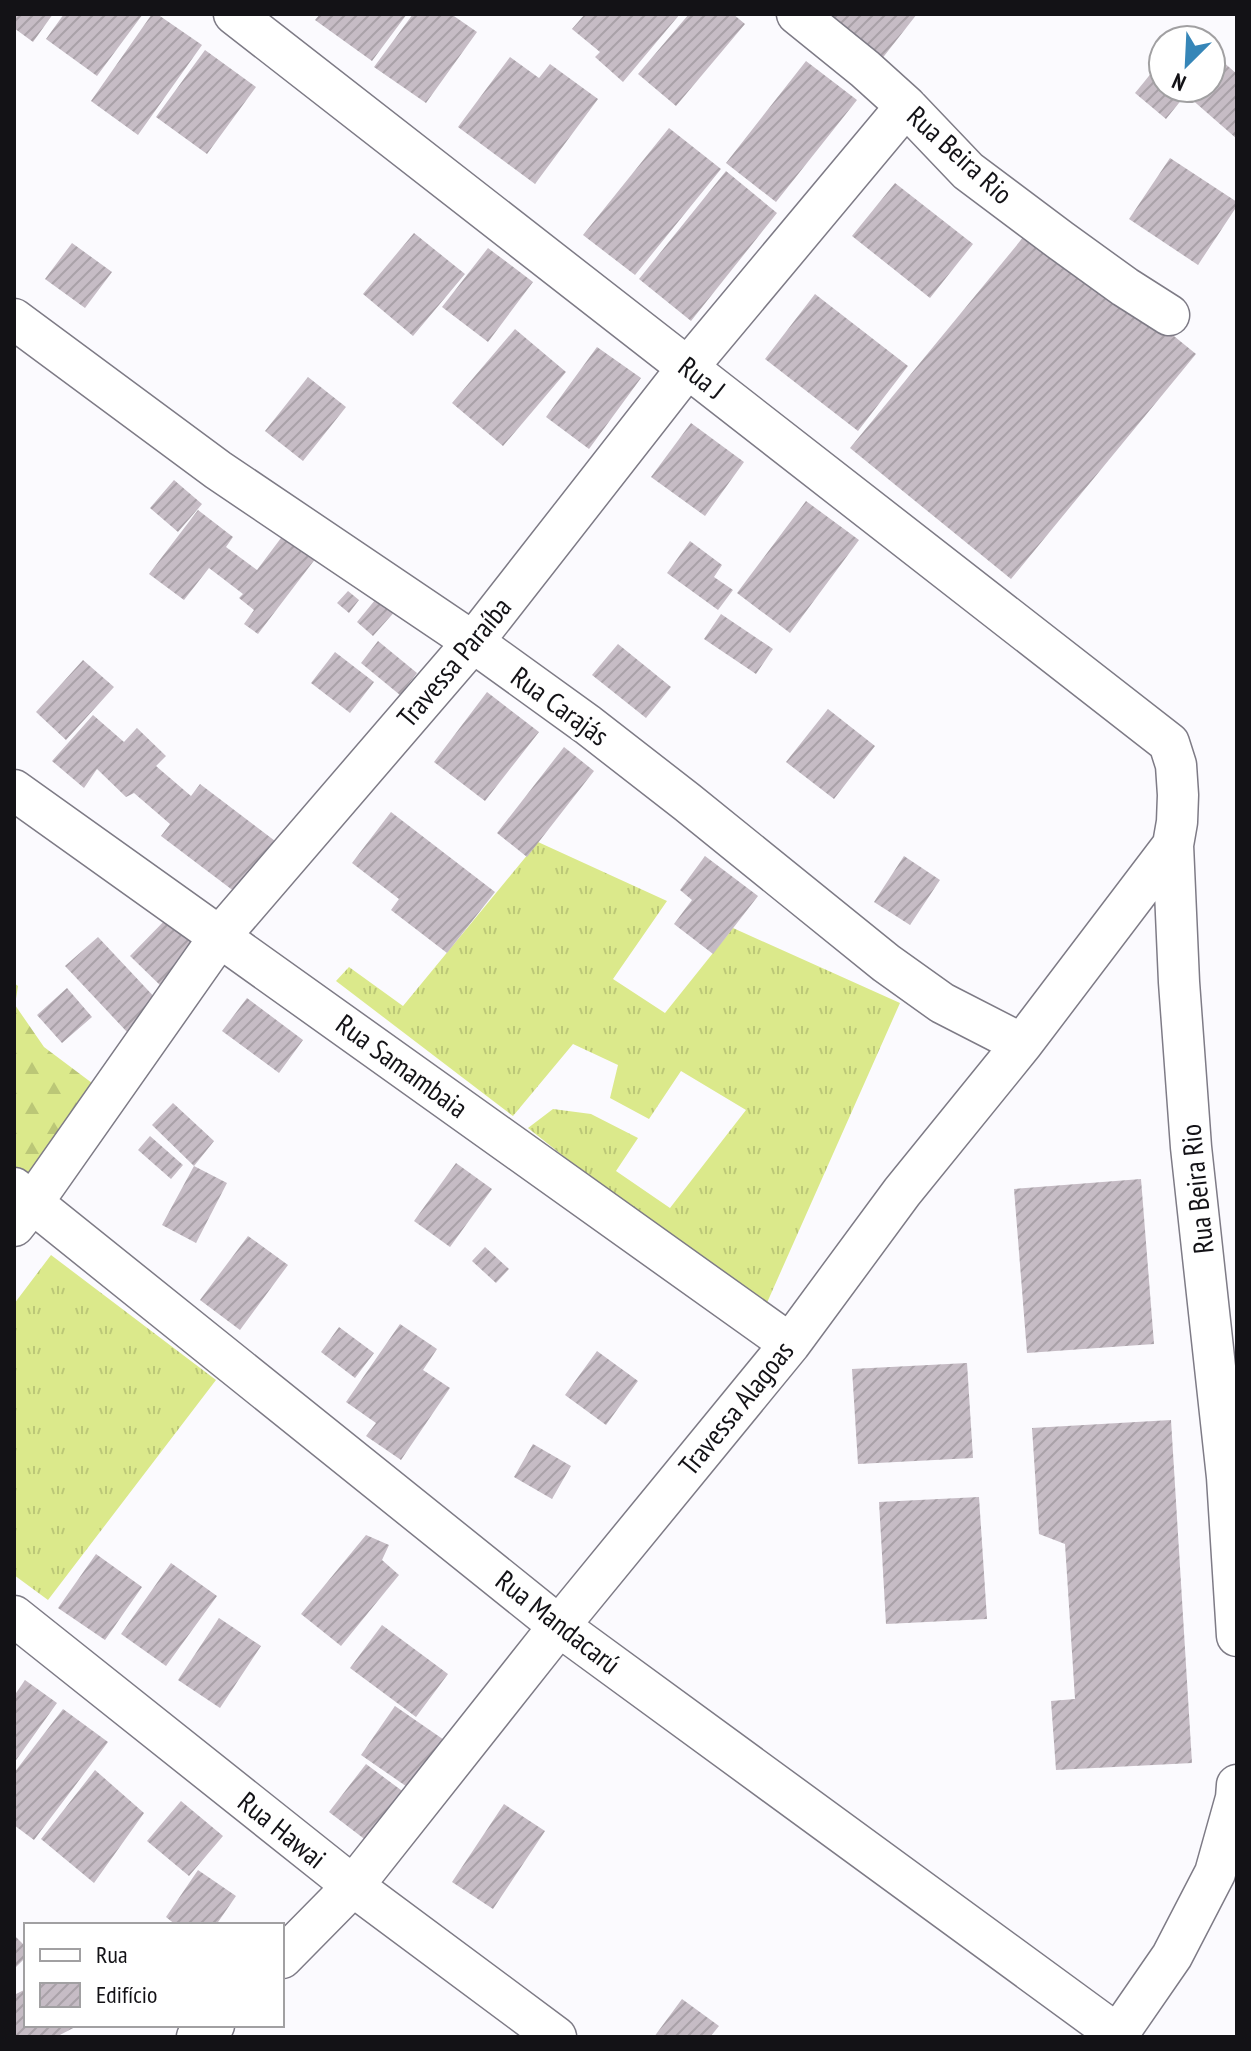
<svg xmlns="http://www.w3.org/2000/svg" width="1251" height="2051" viewBox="0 0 1251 2051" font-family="'PT Sans Narrow',sans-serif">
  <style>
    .grass { fill: url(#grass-tufts) }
    .forest { fill: url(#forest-firs) }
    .building { fill: url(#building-hatch) }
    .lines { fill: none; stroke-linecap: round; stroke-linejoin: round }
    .street-casing { stroke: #7e7b86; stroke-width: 43 }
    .street { stroke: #fff; stroke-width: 40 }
    .labels { text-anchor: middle; stroke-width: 7; stroke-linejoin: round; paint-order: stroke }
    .street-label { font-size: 28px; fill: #131216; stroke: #fff }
  </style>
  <defs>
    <pattern id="grass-tufts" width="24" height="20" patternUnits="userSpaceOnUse" patternTransform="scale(2)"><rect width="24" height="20" fill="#dbe98b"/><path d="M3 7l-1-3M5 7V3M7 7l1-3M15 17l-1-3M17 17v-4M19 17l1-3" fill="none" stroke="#bbc777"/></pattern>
    <pattern id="forest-firs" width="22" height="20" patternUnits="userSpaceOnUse" patternTransform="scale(2)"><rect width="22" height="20" fill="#dbe98b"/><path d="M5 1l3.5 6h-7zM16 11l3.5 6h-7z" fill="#bbc777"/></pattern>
    <pattern id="building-hatch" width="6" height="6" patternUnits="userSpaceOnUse" patternTransform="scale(2)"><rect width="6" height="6" fill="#c6bcc5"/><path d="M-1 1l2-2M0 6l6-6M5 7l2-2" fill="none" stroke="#a9a1a8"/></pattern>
  </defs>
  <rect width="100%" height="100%" fill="#fbfafe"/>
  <!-- grass -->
  <path class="grass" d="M538 842 667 901 613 979 665 1013 733 928 900 1003 762 1314 528 1128 553 1109 591 1114 638 1138 616 1171 670 1208 746 1110 681 1071 649 1119 610 1098 618 1065 573 1044 513 1116 336 981 349 967 403 1006Z
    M51 1255 216 1380 48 1600 14 1575V1304Z"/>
  <!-- forest -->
  <path class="forest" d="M14 983 18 986 15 1005 44 1047 108 1095 38 1196 14 1179Z"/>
  <!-- building -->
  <path class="building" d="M14 14H53L33 42 14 28Z
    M64 14H143L97 76 46 39Z
    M152 14H157L202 45 138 135 91 101Z
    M320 14H407L372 61 315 20Z
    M413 14H451L477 32 426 103 374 67Z
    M585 14H680L623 82 595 57 600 52 572 29Z
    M689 14H733L745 24 676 106 638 74Z
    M822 14H917L881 60Z
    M205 50 256 87 207 154 156 117Z
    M510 57 539 78 550 64 598 99 535 184 458 127Z
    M1163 59V88H1191L1166 119 1135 93Z
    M806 61 857 100 776 202 726 163Z
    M1222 61 1237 74V139L1189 97 1198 88H1211V73Z
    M669 128 721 169 635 275 583 235Z
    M1170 158 1237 202V206L1198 265 1129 219Z
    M726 171 777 213 691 321 639 279Z
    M895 183 973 244 930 298 852 236Z
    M1035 223 1196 354 1011 579 850 448Z
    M414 233 465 274 413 336 363 294Z
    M72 243 112 272 85 308 45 279Z
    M488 248 533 282 488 342 442 307Z
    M815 294 908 366 858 431 765 359Z
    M515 329 566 372 503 446 452 403Z
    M597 347 641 378 589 449 546 417Z
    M308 377 346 407 303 461 265 431Z
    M691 423 744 462 705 516 651 477Z
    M174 480 202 504 178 532 150 508Z
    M806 501 859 540 790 633 737 593Z
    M198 510 233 537 226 547 257 570 287 530 319 554 258 634 244 624 254 610 239 598 243 594 209 568 184 600 149 574Z
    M690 541 722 565 714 577 733 590 718 610 667 573Z
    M348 591 359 600 349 613 337 603Z
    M380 594 397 609 373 636 357 622Z
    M721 614 773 649 756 674 704 639Z
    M378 641 417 673 400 695 361 663Z
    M618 644 671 687 646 718 592 675Z
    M335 652 374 682 350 713 311 683Z
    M83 660 114 687 66 740 36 712Z
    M487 692 539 732 485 801 434 762Z
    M828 709 875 746 834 799 786 762Z
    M93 715 124 742 137 728 166 756 156 766 191 796 200 784 279 844 239 895 161 836 170 824 134 793 126 797 97 769 84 788 52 761Z
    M564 747 594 771 527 857 497 833Z
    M391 812 495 892 447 953 391 910 399 899 352 863Z
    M705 856 758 896 713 954 674 924 692 900 680 890Z
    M904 856 940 880 910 925 874 902Z
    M171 914 203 945 162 987 130 956Z
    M98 937 159 1002 127 1032 65 966Z
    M67 988 92 1017 62 1043 37 1015Z
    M247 998 303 1040 279 1073 222 1031Z
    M173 1103 214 1141 194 1166 227 1183 196 1243 162 1225 194 1166 152 1125Z
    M150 1136 183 1165 171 1179 138 1150Z
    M456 1163 492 1189 450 1247 414 1221Z
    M1141 1179 1154 1344 1027 1353 1014 1189Z
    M248 1236 288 1265 240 1330 200 1300Z
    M485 1247 509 1269 496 1283 472 1261Z
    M400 1324 437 1349 423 1370 450 1388 401 1460 366 1436 376 1423 346 1402Z
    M339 1327 374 1353 355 1378 321 1352Z
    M597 1351 638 1381 606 1425 565 1395Z
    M967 1363 973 1458 858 1464 852 1369Z
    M1171 1420 1192 1763 1056 1770 1051 1701 1075 1699 1065 1544 1039 1534 1032 1428Z
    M533 1444 571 1466 552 1499 514 1477Z
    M979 1497 987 1619 886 1624 879 1502Z
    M366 1535 389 1545 382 1560 399 1575 341 1646 301 1614Z
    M96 1554 142 1587 105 1640 58 1608Z
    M171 1563 217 1596 166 1666 121 1634Z
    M219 1618 261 1646 220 1708 178 1680Z
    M382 1625 448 1674 416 1717 350 1668Z
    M25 1680 57 1703 14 1763V1696Z
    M395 1706 447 1742 413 1791 361 1755Z
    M63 1709 108 1742 34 1840 14 1825V1773Z
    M366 1764 405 1793 367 1841 329 1812Z
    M95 1770 144 1813 94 1883 41 1839Z
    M181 1801 223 1836 189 1876 147 1841Z
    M504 1804 545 1831 493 1909 452 1882Z
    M198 1870 236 1896 216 1925H176L166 1917Z
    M14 1935 26 1947V1957L14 1969Z
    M26 1989V2025H79L56 2037H14V2017L16 2015 14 2011V1995Z
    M682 1999 719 2026 710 2037H654Z"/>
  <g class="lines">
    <!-- street casing -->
    <g class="street-casing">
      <path id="street" d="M234 14 1169 743 1176 765 1178 795 1177 822 1173 845 1179 982 1191 1147 1227 1477 1237 1636
        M797 14 865 69 906 106 968 171 1060 240 1125 287 1169 315
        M14 319 218 470 473 642 588 725 687 802 886 963 942 1003 1022 1044
        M14 790 790 1344
        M14 1188 559 1626 1118 2035
        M14 1226 33 1202 220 936 473 642 688 367 906 106
        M14 1616 353 1886 556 2037
        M282 1958 353 1886 559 1626 790 1344 902 1192 1022 1044 1173 845
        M197 2037 214 2025
        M1116 2037 1172 1956 1215 1873 1236 1798 1237 1785"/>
    </g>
    <!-- street -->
    <use href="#street" class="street"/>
  </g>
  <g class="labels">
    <!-- street labels -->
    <g class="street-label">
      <text transform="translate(960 155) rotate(42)" y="10">Rua Beira Rio</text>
      <text transform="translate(702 378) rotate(38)" y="10">Rua J</text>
      <text transform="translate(454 662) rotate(-50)" y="10">Travessa Paraíba</text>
      <text transform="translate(560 706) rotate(36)" y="10">Rua Carajás</text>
      <text transform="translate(402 1066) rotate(36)" y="10">Rua Samambaia</text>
      <text transform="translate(1197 1189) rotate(-96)" y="10">Rua Beira Rio</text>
      <text transform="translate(736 1408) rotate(-51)" y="10">Travessa Alagoas</text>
      <text transform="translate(558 1622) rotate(38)" y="10">Rua Mandacarú</text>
      <text transform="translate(282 1830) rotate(39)" y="10">Rua Hawai</text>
    </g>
  </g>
  <!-- border -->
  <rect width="1251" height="2051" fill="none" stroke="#131216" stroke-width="32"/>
  <!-- legend -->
  <rect x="24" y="1923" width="260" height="104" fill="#ffffff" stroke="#a1a0a2" stroke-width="2"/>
  <rect x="40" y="1949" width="40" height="12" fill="#ffffff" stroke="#a1a0a2" stroke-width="2"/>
  <text x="96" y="1963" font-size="24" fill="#131216">Rua</text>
  <rect x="40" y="1983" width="40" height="24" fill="url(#building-hatch)" stroke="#a1a0a2" stroke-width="2"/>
  <text x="96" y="2003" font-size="24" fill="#131216">Edifício</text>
  <!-- north arrow -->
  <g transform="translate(1187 64) rotate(204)"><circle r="38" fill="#ffffff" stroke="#a1a0a2" stroke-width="2"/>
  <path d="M0-6L14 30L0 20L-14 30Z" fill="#3686b8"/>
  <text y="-12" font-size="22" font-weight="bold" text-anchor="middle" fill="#131216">N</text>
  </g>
</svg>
